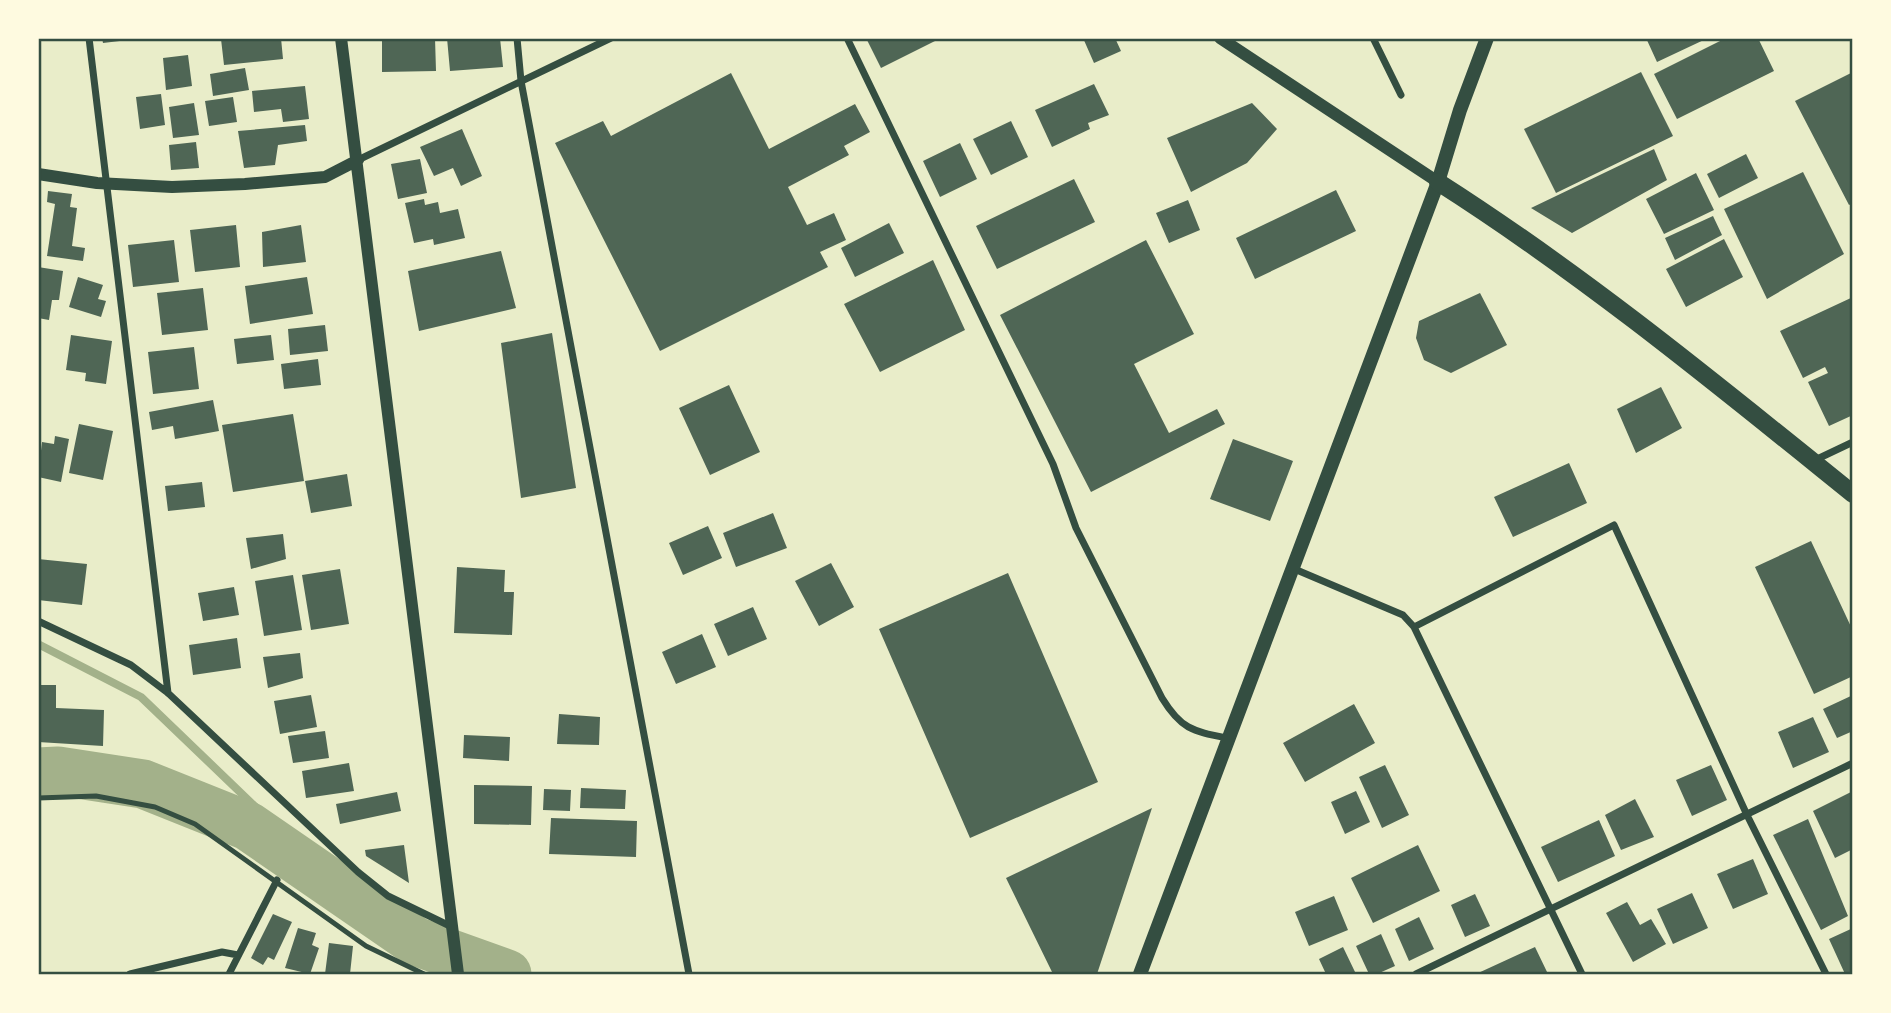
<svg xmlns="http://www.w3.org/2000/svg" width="1891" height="1013" viewBox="0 0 1891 1013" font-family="'Asap Condensed',sans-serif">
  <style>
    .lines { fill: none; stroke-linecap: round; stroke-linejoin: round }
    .stream { stroke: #a3b18a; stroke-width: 8 }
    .river { stroke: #a3b18a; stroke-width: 49 }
    .building { fill: #4f6655 }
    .service { stroke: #344e41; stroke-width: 5 }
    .minor { stroke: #344e41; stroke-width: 7 }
    .tertiary { stroke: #344e41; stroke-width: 12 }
    .secondary { stroke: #344e41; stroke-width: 14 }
    .primary { stroke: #344e41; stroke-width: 18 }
    .neatline { fill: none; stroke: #344e41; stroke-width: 2.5 }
  </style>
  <rect width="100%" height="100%" fill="#e9edc9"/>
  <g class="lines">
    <!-- stream -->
    <path class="stream" d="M38 644 141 697 344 892"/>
    <!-- river -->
    <path class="river" d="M38 772 58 771 143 784 248 826 415 941 507 974"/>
  </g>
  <!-- building -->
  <path class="building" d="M102 38H128V40L103 43Z
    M281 38 283 59 224 65 221 39Z
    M382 38H435L436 71 382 72Z
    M447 38H500L503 67 450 71Z
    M866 38H941L881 68Z
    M1083 38H1115L1121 51 1094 63Z
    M1646 38H1708L1657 62Z
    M1726 38H1758L1774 71 1677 119 1654 74Z
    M188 55 192 86 166 90 163 58Z
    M245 68 249 90 213 96 210 74Z
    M1641 72 1673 136 1556 193 1524 129Z
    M1853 72V203L1849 205 1795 101Z
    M731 73 769 149 855 104 870 132 844 146 849 155 788 187 807 225 834 213 846 240 820 252 828 267 660 351 555 143 603 121 611 136Z
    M1094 84 1109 115 1088 123 1090 129 1052 147 1035 110Z
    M305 86 309 119 283 122 281 109 254 112 252 91Z
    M161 94 165 125 140 129 136 97Z
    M233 97 237 122 209 126 205 101Z
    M194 103 199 135 173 138 169 107Z
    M1252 103 1277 129 1247 163 1191 192 1167 138Z
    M1011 121 1028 157 991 175 973 139Z
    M305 125 307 141 278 145 275 165 244 168 238 131Z
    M462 129 482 176 461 186 453 168 434 176 420 147Z
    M196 142 199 168 171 170 169 145Z
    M960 143 977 179 940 197 923 161Z
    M1654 149 1667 180 1572 233 1531 208Z
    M1746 154 1758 178 1719 198 1707 174Z
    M420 159 427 193 398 199 391 164Z
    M1803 172 1844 254 1767 299 1724 209Z
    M1696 173 1714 210 1664 234 1646 199Z
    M1074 179 1095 222 997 269 976 226Z
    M1336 190 1356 231 1255 279 1236 238Z
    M48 191 72 194 70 207 77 208 72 246 85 248 83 261 47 256 55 204 47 202Z
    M424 199 425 205 438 202 440 213 458 209 465 238 434 245 433 239 414 243 405 203Z
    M1188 200 1200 230 1169 243 1156 213Z
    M1713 216 1722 235 1675 260 1665 238Z
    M889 223 904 253 855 277 841 248Z
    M236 225 240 267 195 272 190 230Z
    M301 225 306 262 263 267 262 232Z
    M1724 239 1743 277 1686 307 1666 269Z
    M174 240 179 282 133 287 128 245Z
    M1146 240 1194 334 1134 364 1169 433 1217 409 1225 424 1091 492 1000 315Z
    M501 251 516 308 419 331 408 271Z
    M933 260 965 330 880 372 844 304Z
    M38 267 63 271 59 300H52L49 320 38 318Z
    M78 277 103 285 98 299 106 301 101 317 69 307Z
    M307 277 313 314 250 324 245 286Z
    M203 288 208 330 162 335 157 293Z
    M1480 293 1507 345 1451 373 1424 360 1416 338 1419 321Z
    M1853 297V415L1829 426 1808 382 1828 373 1825 367 1803 378 1780 331Z
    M325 325 328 351 290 355 288 329Z
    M552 333 576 488 521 498 501 343Z
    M71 335 112 341 106 384 85 381 86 373 66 370Z
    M271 335 274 360 237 364 234 339Z
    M194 347 199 389 153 394 148 352Z
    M318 359 321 385 284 389 281 364Z
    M729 385 760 452 710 475 679 408Z
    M1661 387 1682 428 1636 453 1617 409Z
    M213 400 219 431 175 439 173 426 152 430 149 412Z
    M293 414 304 481 233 492 222 425Z
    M79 424 113 431 103 480 69 473Z
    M55 436 69 439 61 482 38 477 42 442 54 444Z
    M1233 439 1293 461 1270 521 1210 499Z
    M1569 463 1587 503 1513 537 1494 497Z
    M347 474 352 506 311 513 305 481Z
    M202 482 205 507 168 511 165 486Z
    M773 513 787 548 736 567 723 533Z
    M708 526 722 558 683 575 669 543Z
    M283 534 286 559 251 569 246 538Z
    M1811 541 1853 631V676L1814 694 1755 567Z
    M38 559 87 564 82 605 38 600Z
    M831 563 854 607 819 626 795 581Z
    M457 567 505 570 504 592H514L512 635 454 633Z
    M340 569 349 624 311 630 302 575Z
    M1008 573 1098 782 970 838 879 629Z
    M293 575 302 630 264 636 255 581Z
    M234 587 239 615 203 621 198 593Z
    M753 607 767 639 728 656 714 624Z
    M702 634 716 667 676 684 662 652Z
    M237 638 241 668 193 675 189 645Z
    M300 653 303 678 268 688 263 657Z
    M38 685H56V708L104 710 103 746 38 742Z
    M311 695 317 727 280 734 274 701Z
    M1853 695V731L1837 738 1823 709Z
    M1354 704 1375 743 1305 782 1283 743Z
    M559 714 600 717 599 745 557 744Z
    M1813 717 1829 752 1793 768 1778 732Z
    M325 731 329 758 293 763 288 736Z
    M464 735 510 737 509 761 463 758Z
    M349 763 354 791 306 798 302 771Z
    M1385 765 1409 815 1382 828 1359 777Z
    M1711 765 1727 800 1692 816 1676 780Z
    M474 785 532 786 531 825 474 824Z
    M581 788 626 790 625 809 580 808Z
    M544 789 571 790 570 811 543 810Z
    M1356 791 1370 822 1345 834 1331 802Z
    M1853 791V849L1835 858 1813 811Z
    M397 792 401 811 340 824 336 804Z
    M1635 799 1654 837 1621 850 1605 815Z
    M1152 808 1097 974H1053L1006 878Z
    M551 818 637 821 636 857 549 854Z
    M1808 819 1848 916 1821 930 1773 835Z
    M1599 820 1615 856 1558 882 1541 847Z
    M404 845 409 883 366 856 365 850Z
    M1418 845 1440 891 1373 923 1351 878Z
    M1753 859 1768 894 1733 909 1717 874Z
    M1692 893 1708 928 1673 944 1657 909Z
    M1475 894 1490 926 1465 937 1451 905Z
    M1334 896 1348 930 1309 946 1295 912Z
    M1627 902 1640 925 1651 919 1666 944 1633 962 1606 913Z
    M273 914 292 922 274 960 268 957 263 965 251 958Z
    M1419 917 1434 949 1409 961 1395 929Z
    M298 928 316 933 312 945 319 948 310 974 285 968Z
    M1853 928V974H1845L1829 939Z
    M1381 934 1395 966 1377 974H1369L1356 946Z
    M329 943 353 946 350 974H325Z
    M1343 947 1356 974H1326L1319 959Z
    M1535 947 1548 974H1476Z"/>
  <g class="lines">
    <!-- service -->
    <path class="service" d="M38 798 96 796 155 807 195 824 366 946 424 974"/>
    <!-- minor -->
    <path class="minor" d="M89 38 168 693
      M517 38 521 81 689 974
      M847 38 1053 464 1076 528 1162 698C1181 729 1192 731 1227 738
      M1373 38 1401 95
      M358 160 611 38
      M1813 461 1853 442
      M1292 568 1403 615 1414 627 1582 974
      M38 621 131 665 168 693 358 872 388 896 452 927
      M1414 627 1614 525 1747 815 1826 974
      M130 974 222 952 238 955
      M229 974 277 880
      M1416 974 1853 763"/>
    <!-- tertiary -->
    <path class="tertiary" d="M341 38 458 974
      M1220 38 1438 182
      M38 174 97 183 172 187 245 184 325 177 358 160"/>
    <!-- secondary -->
    <path class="secondary" d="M1140 974 1438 182 1460 110 1487 38"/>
    <!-- primary -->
    <path class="primary" d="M1438 182C1584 275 1719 386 1853 494"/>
  </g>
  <!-- border -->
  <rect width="1891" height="1013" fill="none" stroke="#fefae0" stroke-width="80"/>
  <rect x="40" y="40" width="1811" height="933" class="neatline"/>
</svg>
